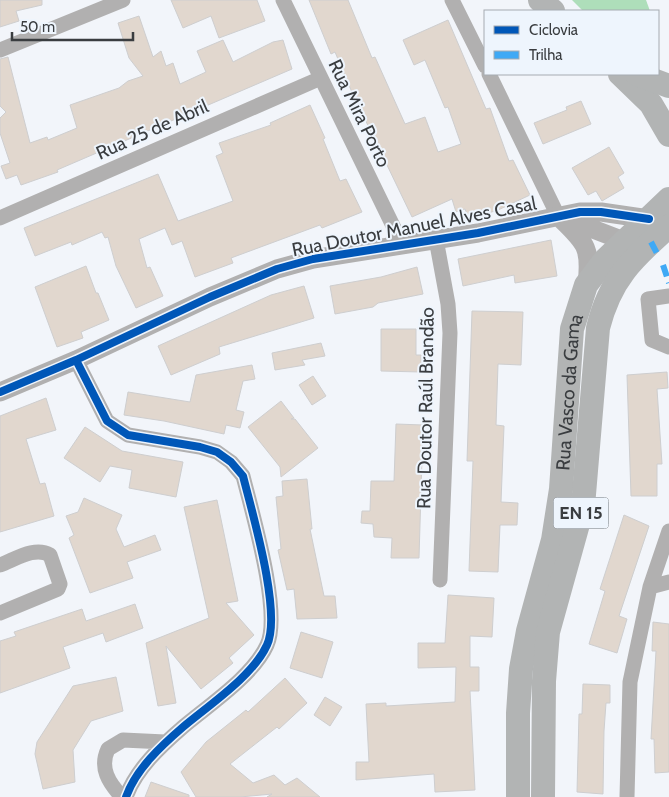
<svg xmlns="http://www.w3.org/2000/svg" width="669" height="797" viewBox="0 0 669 797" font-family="Cabin,sans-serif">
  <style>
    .forest { fill: #aedeba }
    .building { fill: #e1d7ce; stroke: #cececf }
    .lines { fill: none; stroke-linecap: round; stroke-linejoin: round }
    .minor { stroke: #b1b0b0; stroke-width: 15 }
    .tertiary { stroke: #b1b0b0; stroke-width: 19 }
    .primary { stroke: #b2b4b4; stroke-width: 24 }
    .quiet { stroke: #3fa9f5; stroke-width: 6; stroke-dasharray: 12 6; stroke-linecap: butt }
    .cycleway-casing { stroke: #eef5fd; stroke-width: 11 }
    .cycleway { stroke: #0057b8; stroke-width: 8 }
    .labels { text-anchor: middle; stroke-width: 4; stroke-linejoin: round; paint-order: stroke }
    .shield { fill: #eef5fd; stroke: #707479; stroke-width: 1 }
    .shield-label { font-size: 18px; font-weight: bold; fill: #3a3d40 }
    .street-label { font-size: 19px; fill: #3a3d40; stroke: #eef5fd }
  </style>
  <rect width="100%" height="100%" fill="#f2f5fa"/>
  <!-- forest -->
  <path class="forest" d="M572 0H646L650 11H583Z"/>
  <!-- building -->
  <path class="building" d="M0 0H42V5L16 11 19 21 0 27Z
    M171 0H257L265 21 219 38 211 16 183 28Z
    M309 0H348L372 58 375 57 405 124 425 117 438 152 461 144 448 107 445 108 425 60 414 65 403 40 448 20 486 109 490 108 509 161 513 160 530 195 498 210 469 219 465 209 456 212 452 199 412 217 360 109H359L335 52 331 54Z
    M139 16 153 57 161 51 166 66 173 63 180 84 206 72 197 51 223 40 233 62 273 42 283 40 292 69 57 170 58 172 21 185 17 175 6 179 1 166 10 163 0 133V118L6 112 0 106V59L8 57 30 143 47 137 48 140 77 128 70 105 119 88 128 81 143 76 129 58 118 23Z
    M581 101 591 124 543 144 534 123 567 110 566 107Z
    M310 105 325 138 323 139 340 181 346 179 362 212 322 228 320 225 231 258 233 263 195 277 182 241 172 245 165 228 139 239 147 268 150 267 163 296 136 308 116 266 108 237 105 238 102 232 72 245 71 242 35 256 24 228 158 174 178 221 233 201 216 156 223 153 219 143 271 125 270 123Z
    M609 147 624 173 618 177 624 188 602 201 596 191 588 195 572 168Z
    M551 240 557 276 515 283 514 275 463 286 458 259Z
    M86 266 96 293H98L109 320 81 332 83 338 57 347 35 287Z
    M417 267 423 294 378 303 373 307 335 314 330 286 381 277Z
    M304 286 314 318 219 347 220 354 171 375 158 346 271 295Z
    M472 311 523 312 521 365 498 364 496 425 504 426 501 502 518 503 517 525H500L498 572 469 571 473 461H467Z
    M381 329H416V355H421V372L381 371Z
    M321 343 325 356 302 360 305 365 275 370 272 353Z
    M252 365 255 379 243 381 236 410 244 412 240 428 226 425 224 434 164 421 124 415 128 392 190 402 196 375Z
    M667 372 668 388 657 389 662 464H657V496H631L627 375Z
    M313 376 326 396 312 405 299 385Z
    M46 398 56 430 26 439 40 484 45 483 54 516 0 532V416Z
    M281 401 294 418 291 419H295L318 448 281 477 280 467 248 427Z
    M396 424 423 425 419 558H391L392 538 374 537 373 524 361 523 362 511H370L371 481H394Z
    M85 427 122 451 183 462 176 497 129 488 132 470 110 466 100 482 64 458Z
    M307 479 312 529H310L324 596H335L337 618 297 619 294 589 287 590 278 550 281 549 276 497 283 496 282 481Z
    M84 498 122 515 116 529 124 547 155 535 161 550 127 562 133 578 90 593 69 538 74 535 66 516 78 512Z
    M217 500 238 601 226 603 254 635 229 658 233 663 201 689 166 646 176 703 158 706 146 643 209 618 184 507Z
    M624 515 649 526 619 616 627 619 617 653 589 644 605 591 600 589Z
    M448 595 494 598 492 637 470 636V667H479V691H470L475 790 435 792 434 774 356 780V762H369L366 704 386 703V706L455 702 456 667 418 668V643H445Z
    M135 604 143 628 106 642 103 633 63 647 70 668 0 693V641L16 636 14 632 82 609 86 621Z
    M653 622 669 624V772L655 773 654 739H651L656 651H652Z
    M301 632 333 642 322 678 290 668Z
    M116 677 123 711 91 721 73 750 75 782 43 789 35 754 37 742 73 686Z
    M285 678 307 703 279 729 277 727 230 764 253 783 274 775 285 785 297 778 320 797H267L272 794 240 797H196L181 772 206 742 246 710 248 712Z
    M583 684 610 685V703H606L604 731 603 794 577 792 579 714H582Z
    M325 697 342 707 330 726 314 715Z
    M151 782 189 795V797H145Z"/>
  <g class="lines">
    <!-- minor -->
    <path class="minor" d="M283 0 396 232 400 244
      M452 0 485 66
      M0 50 123 0
      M489 74 558 216
      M0 218 321 78
      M436 239 448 304 450 333 440 580
      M669 296 648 299 652 340 669 347
      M76 360 107 421 128 435 200 447 217 452 231 462 243 476C252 512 282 613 267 645 253 676 209 705 183 727 161 746 136 769 126 797
      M0 565C16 559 35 546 50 555L60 584 58 589 0 613
      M650 587 669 582
      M122 797C109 783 99 768 108 749L123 740 165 742
      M627 797 630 682 650 587 669 531"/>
    <!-- tertiary -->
    <path class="tertiary" d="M559 216 624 241 637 242
      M562 220C587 244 591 249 587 285
      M0 392 76 360 210 297 277 269 313 259 478 233 580 212H601L649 219"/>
    <!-- primary -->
    <g class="primary">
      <path d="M540 0 553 11"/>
      <path d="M620 74 651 104 669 135"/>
      <path d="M637 74 669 86"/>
      <path id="s1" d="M518 797V713L521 669 528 631 553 540 561 489 572 329 586 285 605 260 669 199"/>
      <path d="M543 797 544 681 548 632 583 506 598 328C610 279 633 258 669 226"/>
    </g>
    <!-- quiet -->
    <path class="quiet" d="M651 242 659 257
      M663 265 669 283"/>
    <!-- cycleway casing -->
    <g class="cycleway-casing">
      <path id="cycleway" d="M76 360 107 421 128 435 200 447 217 452 231 462 243 476C252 512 282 613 267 645 253 676 209 705 183 727 161 746 136 769 126 797
        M0 392 76 360 210 297 277 269 313 259 478 233 580 212H601L649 219"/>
    </g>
    <!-- cycleway -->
    <use href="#cycleway" class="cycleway"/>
  </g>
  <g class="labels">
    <!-- shield labels -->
    <rect class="shield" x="553.5" y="497.5" width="55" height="31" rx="4"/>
    <g class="shield-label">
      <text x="581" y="519">EN 15</text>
    </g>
    <!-- street labels -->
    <g class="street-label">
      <text transform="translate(360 113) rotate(64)" y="7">Rua Mira Porto</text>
      <text transform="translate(152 129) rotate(-24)" y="7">Rua 25 de Abril</text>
      <text transform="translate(414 226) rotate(-11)" y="7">Rua Doutor Manuel Alves Casal</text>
      <text dy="7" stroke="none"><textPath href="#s1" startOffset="410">Rua Vasco da Gama</textPath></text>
      <text transform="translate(425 408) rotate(-89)" y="7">Rua Doutor Raúl Brandão</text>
    </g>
  </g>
  <!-- legend -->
  <rect x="484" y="10" width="175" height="65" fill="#eef5fd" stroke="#a6abb1"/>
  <rect x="494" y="26" width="25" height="8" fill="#0057b8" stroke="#a6abb1"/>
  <text x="529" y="35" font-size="15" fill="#3a3d40">Ciclovia</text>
  <rect x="494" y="51" width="25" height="8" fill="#3fa9f5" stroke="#a6abb1"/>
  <text x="529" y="60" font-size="15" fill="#3a3d40">Trilha</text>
  <!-- scale -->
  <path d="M12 32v8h121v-8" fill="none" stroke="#3a3d40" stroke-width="2.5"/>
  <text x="20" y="32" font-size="15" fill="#3a3d40" stroke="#eef5fd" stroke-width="4" paint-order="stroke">50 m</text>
</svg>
